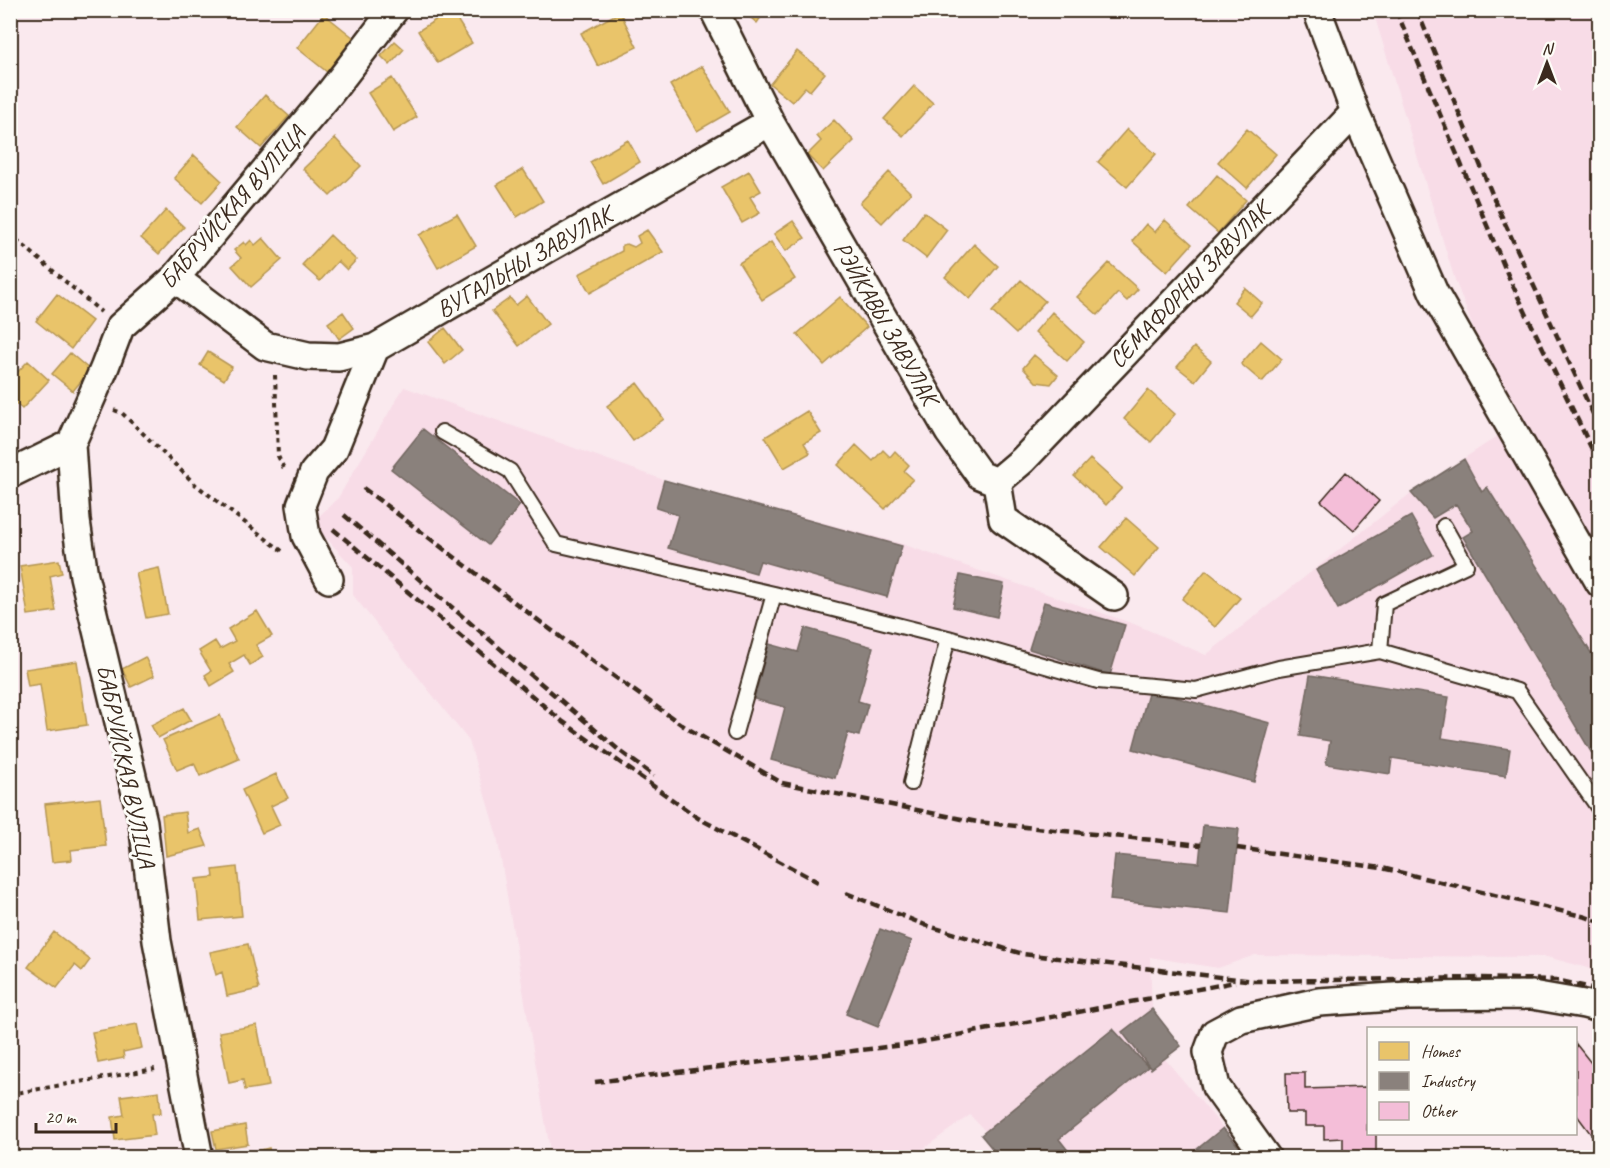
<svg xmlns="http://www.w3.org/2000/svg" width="1610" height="1168" viewBox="0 0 1610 1168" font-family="Caveat,sans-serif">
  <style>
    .built { fill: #f8dce7 }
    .homes { fill: #e9c46a; stroke: #b59653; stroke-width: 1.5 }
    .industry { fill: #8a817c; stroke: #726760; stroke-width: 1.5 }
    .building { fill: #f4bed8; stroke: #3b2a1e; stroke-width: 1.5 }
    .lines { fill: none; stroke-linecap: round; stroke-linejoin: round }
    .service-casing { stroke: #3b2a1e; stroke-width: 18 }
    .minor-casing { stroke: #3b2a1e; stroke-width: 32 }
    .path { stroke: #3b2a1e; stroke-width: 4; stroke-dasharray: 4.5 4.5; stroke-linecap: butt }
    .service { stroke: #fdfcf7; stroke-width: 14 }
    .minor { stroke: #fdfcf7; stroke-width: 27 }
    .rail { stroke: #3b2a1e; stroke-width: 4.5; stroke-dasharray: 9 4.5; stroke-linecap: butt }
    .labels { text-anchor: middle; stroke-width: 6; stroke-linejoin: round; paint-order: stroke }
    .street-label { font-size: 24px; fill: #3b2a1e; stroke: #fdfcf7 }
  </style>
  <rect width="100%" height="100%" fill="#fae9ee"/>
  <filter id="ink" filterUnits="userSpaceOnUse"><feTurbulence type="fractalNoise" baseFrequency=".0167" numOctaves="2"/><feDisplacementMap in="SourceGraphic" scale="12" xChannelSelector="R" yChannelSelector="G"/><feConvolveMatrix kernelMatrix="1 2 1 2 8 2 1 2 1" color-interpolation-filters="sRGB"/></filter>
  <g filter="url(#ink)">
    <!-- built -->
    <path class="built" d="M1373 11H1599V598L1510 426 1454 277Z
      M404 387 664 480 902 544 1134 624 1206 655 1411 493 1501 434 1560 531 1599 601V965L1595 970 1547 957 1255 955 1218 968 1150 957 1152 1009 1181 1046 1165 1059 1240 1148 1247 1144 1250 1157H1000L981 1135 985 1131 970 1115 912 1157H550L549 1144 497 836 469 741 353 595V567L312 523 338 498Z"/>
    <!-- homes -->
    <path class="homes" d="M451 10 472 43 438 63 418 31Z
      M741 10H766L757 23Z
      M620 12 637 47 598 66 581 33Z
      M324 14 354 38 327 72 297 48Z
      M395 41 404 49 390 65 381 56Z
      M797 51 825 73 810 91 805 87 792 102 770 84Z
      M702 66 730 112 697 131 670 85Z
      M392 78 417 117 393 132 368 93Z
      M914 86 933 103 903 136 884 119Z
      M265 95 289 116 261 148 237 127Z
      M834 120 854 141 823 171 807 155 821 141 817 136Z
      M1127 129 1156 154 1127 187 1098 162Z
      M1247 129 1276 154 1247 188 1218 162Z
      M335 138 361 166 330 196 303 169Z
      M628 140 640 162 603 184 590 162Z
      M194 155 222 181 202 203 174 178Z
      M523 169 543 201 517 217 497 185Z
      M749 171 761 191 750 197 760 213 742 223 721 187Z
      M889 172 911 193 882 223 860 203Z
      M1217 175 1246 200 1218 233 1189 208Z
      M166 210 184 227 159 254 141 238Z
      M924 212 947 230 926 258 903 240Z
      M457 214 476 246 438 268 419 235Z
      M1165 220 1192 244 1167 272 1132 241 1146 224 1155 232Z
      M793 221 805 238 786 251 774 234Z
      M647 230 663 252 590 293 579 274 622 251V245L627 244 634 247 640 243 637 236Z
      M330 235 356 260 347 270 338 261 320 281 302 265Z
      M263 238 282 260 251 287 232 266 241 258 234 250 244 242 246 245 251 240 255 245Z
      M771 242 795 279 762 300 739 263Z
      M974 244 998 266 970 299 945 277Z
      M1109 263 1138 289 1127 301 1118 293 1098 315 1077 297Z
      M1021 280 1045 301 1016 334 992 312Z
      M1245 288 1262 303 1251 316 1234 302Z
      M57 294 92 321 71 349 36 321Z
      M527 296 548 324 519 346 492 311 510 298 516 305Z
      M840 297 867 327 824 365 797 334Z
      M343 312 354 328 339 339 328 323Z
      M1052 312 1084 342 1067 361 1035 332Z
      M445 328 462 350 445 364 428 342Z
      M1261 341 1282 359 1262 382 1241 364Z
      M1194 347 1211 361 1195 381 1177 367Z
      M208 352 232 367 224 380 200 365Z
      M70 353 90 370 73 391 52 374Z
      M1034 355 1058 375 1051 384 1036 382 1023 368Z
      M28 361 49 380 22 409 10 398V380Z
      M637 383 664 419 633 441 607 406Z
      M1148 390 1175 414 1151 442 1124 419Z
      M807 411 821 433 804 443 810 453 784 468 765 437Z
      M856 445 873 461 883 450 890 457 895 451 909 465 904 471 913 479 885 509 838 465Z
      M1090 459 1122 488 1106 505 1074 476Z
      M1126 518 1159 547 1135 576 1101 547Z
      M59 560 62 573 50 576 56 611 28 615 20 566Z
      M159 568 168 614 146 618 136 573Z
      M1206 570 1240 598 1215 627 1182 599Z
      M257 611 272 636 256 645 263 657 250 665 244 655 229 664 234 672 211 686 205 675 211 671 199 651 215 641 220 649 235 641 228 629Z
      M145 657 154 676 131 687 122 669Z
      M77 661 87 725 47 731 40 684 28 686 25 669Z
      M184 708 191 720 158 738 151 725Z
      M220 715 239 759 200 776 194 763 177 770 163 740Z
      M276 774 288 798 271 806 280 825 262 833 242 790Z
      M100 798 106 846 71 850 72 860 52 862 45 804Z
      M185 812 188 833 200 829 207 846 166 856 162 815Z
      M237 867 242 916 200 920 196 879 214 877 213 870Z
      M54 932 90 960 82 971 75 965 57 988 28 967Z
      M248 944 259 989 227 996 222 972 216 975 210 952Z
      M137 1024 142 1048 123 1052 124 1058 98 1063 92 1032Z
      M257 1025 269 1086 245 1090 243 1080 229 1083 219 1032Z
      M159 1091 161 1113 152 1114 155 1135 115 1140 112 1117 124 1115 121 1096Z
      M245 1125 248 1144 216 1149 212 1131Z
      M269 1148 271 1158H243L242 1155Z"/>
    <!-- industry -->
    <path class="industry" d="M423 429 520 505 488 545 391 469Z
      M1464 459 1482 492 1487 487 1600 667V767L1463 537 1473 531 1456 504 1433 518 1411 493Z
      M664 480 902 546 887 597 760 561 756 573 668 548 678 515 656 508Z
      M1411 516 1433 555 1338 609 1316 570Z
      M960 575 1004 584 997 617 953 607Z
      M1044 602 1125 625 1110 675 1029 649Z
      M805 628 873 647 858 701 868 704 859 736 848 733 835 778 771 760 785 707 754 699 769 644 798 652Z
      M1310 675 1449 697 1442 738 1510 749 1506 776 1392 758 1390 774 1326 764 1330 741 1300 736Z
      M1149 690 1270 723 1254 782 1133 749Z
      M1203 825 1239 829 1230 913 1110 900 1115 855 1199 863Z
      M880 929 912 941 878 1027 846 1014Z
      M1152 1009 1181 1046 1151 1069 1122 1032Z
      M1113 1029 1148 1067 1059 1139 1074 1158H1000L981 1135Z
      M1223 1128 1240 1148 1247 1144 1254 1154 1250 1158H1186Z"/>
    <!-- building -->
    <path class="building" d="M1346 472 1379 501 1354 530 1321 501Z
      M1576 1044 1591 1063 1600 1056 1599 1145 1576 1114Z
      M1286 1073H1305V1089L1368 1087 1367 1130H1368V1134H1376V1158H1343V1138L1324 1139V1126H1305V1113H1287Z"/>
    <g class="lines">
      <!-- service casing -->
      <g class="service-casing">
        <path id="service" d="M442 432 510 471 556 544 774 594 948 638 1098 681 1196 690 1279 668 1380 651 1517 691 1600 810
          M1380 651 1384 604 1466 565 1444 526
          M735 733 774 594
          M911 783 948 638"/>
      </g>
      <!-- minor casing -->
      <g class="minor-casing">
        <path id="minor" d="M714 10 770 122 949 432 980 475 997 482 1023 460 1355 112
          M1317 10 1355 112 1434 293 1600 583
          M175 278 265 346 308 356 339 357 375 348 548 248 770 122
          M10 474 71 444
          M997 482 1003 519 1114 596
          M329 579 306 536 301 505 314 472 334 449 375 348
          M199 1158 157 941 143 822 84 576 76 521 71 444 104 369 120 327 175 278 330 93 394 10
          M1267 1158 1216 1087 1208 1052 1215 1033 1241 1019 1319 1002 1408 996 1532 995 1584 1004 1600 1008"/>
      </g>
      <!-- path -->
      <path class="path" d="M10 234 101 312
        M275 375 278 456 285 471
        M114 410 122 413 196 485 282 551
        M10 1094 155 1069"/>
      <!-- service -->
      <use href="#service" class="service"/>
      <!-- minor -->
      <use href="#minor" class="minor"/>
      <!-- rail -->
      <path class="rail" d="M1396 10 1510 280 1600 466
        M1417 10 1497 206 1600 429
        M363 488 587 657 685 727 782 783 977 822 1201 845
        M344 515 620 751 654 776
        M333 529 562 721 698 818 818 882
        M1237 848 1382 868 1586 917 1600 922
        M846 893 925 925 1023 954 1254 981 1479 978 1556 980 1600 990
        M595 1082 911 1044 1235 982"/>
    </g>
  </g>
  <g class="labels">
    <!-- street labels -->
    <g class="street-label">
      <text transform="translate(232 207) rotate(-49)" y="8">БАБРУЙСКАЯ ВУЛІЦА</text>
      <text transform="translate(524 262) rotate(-30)" y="8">ВУГАЛЬНЫ ЗАВУЛАК</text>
      <text transform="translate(1189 285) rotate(-46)" y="8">СЕМАФОРНЫ ЗАВУЛАК</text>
      <text transform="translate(886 323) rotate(60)" y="8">РЭЙКАВЫ ЗАВУЛАК</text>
      <text transform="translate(126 766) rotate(78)" y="8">БАБРУЙСКАЯ ВУЛІЦА</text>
    </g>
  </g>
  <!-- margin -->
  <rect width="1610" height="1168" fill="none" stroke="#fdfcf7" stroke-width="36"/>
  <rect x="18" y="18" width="1574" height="1132" fill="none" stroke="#3b2a1e" stroke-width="2" filter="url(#ink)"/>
  <!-- legend -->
  <rect x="1367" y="1027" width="210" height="108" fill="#fdfcf7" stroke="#afa8a0" stroke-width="1.5"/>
  <rect x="1379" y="1042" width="30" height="18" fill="#e9c46a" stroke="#afa8a0" stroke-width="1.5"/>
  <text x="1421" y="1057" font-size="18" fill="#3b2a1e">Homes</text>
  <rect x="1379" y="1072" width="30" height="18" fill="#8a817c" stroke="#afa8a0" stroke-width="1.5"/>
  <text x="1421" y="1087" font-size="18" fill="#3b2a1e">Industry</text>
  <rect x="1379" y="1102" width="30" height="18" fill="#f4bed8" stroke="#afa8a0" stroke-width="1.5"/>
  <text x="1421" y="1117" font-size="18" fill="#3b2a1e">Other</text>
  <!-- north arrow -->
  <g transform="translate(1547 63)" stroke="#fdfcf7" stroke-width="4.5" paint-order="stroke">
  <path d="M0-4.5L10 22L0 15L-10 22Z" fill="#3b2a1e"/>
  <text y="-9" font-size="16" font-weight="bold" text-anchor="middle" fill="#3b2a1e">N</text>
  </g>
  <!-- scale -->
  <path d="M36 1123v9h80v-9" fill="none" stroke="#3b2a1e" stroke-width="3"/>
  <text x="45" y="1123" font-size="18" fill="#3b2a1e" stroke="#fdfcf7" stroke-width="4.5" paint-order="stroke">20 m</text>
</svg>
